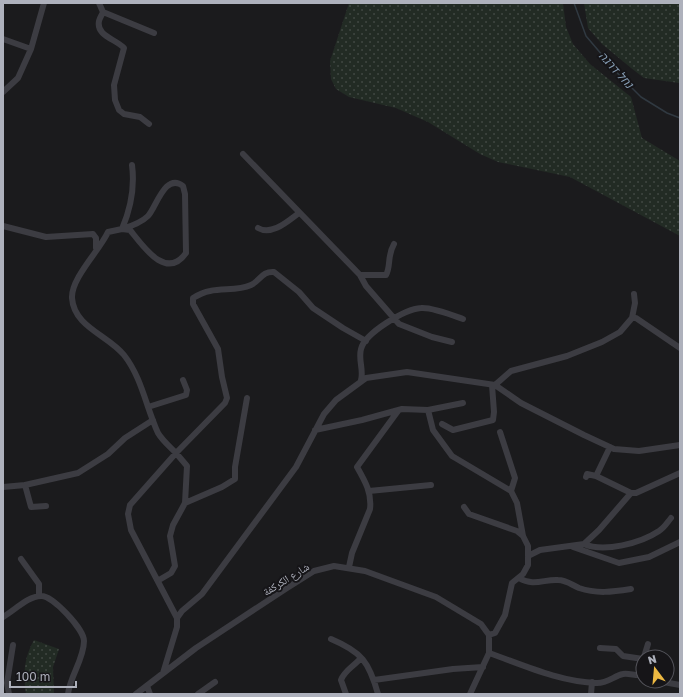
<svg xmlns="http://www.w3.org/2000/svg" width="683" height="697" viewBox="0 0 683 697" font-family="'Golos Text','Noto Naskh Arabic',Heebo,sans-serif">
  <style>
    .grass { fill: url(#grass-dots) }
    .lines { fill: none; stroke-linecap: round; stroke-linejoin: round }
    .stream { stroke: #303941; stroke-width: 1.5 }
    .minor { stroke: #3c3c42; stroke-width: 6 }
    .labels { text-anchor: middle; stroke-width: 4; stroke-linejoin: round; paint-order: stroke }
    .street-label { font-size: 11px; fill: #aeb1bc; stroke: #161518 }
    .water-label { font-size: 12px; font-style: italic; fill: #869eb5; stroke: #161518 }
  </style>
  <defs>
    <pattern id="grass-dots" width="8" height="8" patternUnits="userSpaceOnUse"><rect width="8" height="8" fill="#222b24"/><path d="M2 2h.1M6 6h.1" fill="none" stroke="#404742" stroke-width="1.8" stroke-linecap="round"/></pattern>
  </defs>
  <rect width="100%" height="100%" fill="#1b1b1d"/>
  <!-- grass -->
  <path class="grass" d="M349 3H563L566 27 573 44 590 64 631 97 642 138 680 161V236L570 177 498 162 480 154 428 122 396 108 349 97 336 89 331 79 330 61Z
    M584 3H680L679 83 644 78 631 68 602 44 588 28Z
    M34 640 59 649 53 667 54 694H26C23 674 24 658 34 640Z"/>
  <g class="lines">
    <!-- stream -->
    <path class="stream" d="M574 3 586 36 620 76 641 97 667 113 680 118"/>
    <!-- minor -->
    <path class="minor" d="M99 3 103 12C102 15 100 17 99 21 96 36 116 39 124 48L114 85 115 100 119 110 124 114 140 117 149 124
      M103 12 154 33
      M3 39 31 49 44 3
      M3 92 18 78 31 49
      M243 154 360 275
      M3 226 46 237 93 234 96 238V248
      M258 228C272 236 288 221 299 213
      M122 229C131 226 141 223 148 216 156 208 165 172 183 186L185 194 186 253C166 281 143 246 130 230L122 229 108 232C100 250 71 278 72 298 74 327 108 335 124 355 142 378 146 407 158 433 162 440 170 447 176 453L130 505 128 514 131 530 177 618V627L163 673
      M122 229C131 208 135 188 132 165
      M394 244C387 256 391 266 386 275H360L366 286 399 324 432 337 452 342
      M632 318H636L680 348
      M361 380C364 370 358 360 361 349 365 333 405 309 421 308 432 307 452 315 463 319
      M495 385 511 371 567 356 602 342 620 332 632 318 635 303 634 294
      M148 407 186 395 187 390 183 380
      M428 410 433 430 452 456 511 491 517 503 523 536 528 546V565L523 574 512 583 505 615 495 633 489 635
      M442 424 453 430 493 420 494 412 492 385
      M315 430 362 420 402 409 428 410 463 403
      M500 432 515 478 511 491
      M596 476 610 447
      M586 477 587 474 596 476 631 493
      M25 485 31 507 46 506
      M3 487 25 485 78 473 108 454 125 438 153 420
      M369 491 431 485
      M185 503 222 487 235 479V467L247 398
      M464 507 469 514 517 531 523 536
      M584 544C604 553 641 543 659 531 664 528 667 523 671 518
      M573 547 619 563 649 557 680 542
      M528 556 540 550 584 544 599 530 631 493H636L680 473
      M21 559 39 584V596
      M349 567 352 553 370 509C372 493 365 481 357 467L398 411
      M519 578C534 587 544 579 558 580 566 580 572 585 579 588 597 594 612 592 631 589
      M159 580 171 573 175 566 170 536 173 525 185 503 187 466 176 453 225 403 227 398 222 377 218 349 193 304V298C198 295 204 292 210 291 224 288 238 291 251 285 260 281 262 271 274 272L299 292 313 308 343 328 366 341
      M3 617C14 611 28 596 41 596 52 595 84 629 84 641 84 659 70 676 68 694
      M177 618 182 611 202 594 296 467 324 414 336 400 366 378 407 372 495 385 521 403 584 435 614 449 639 451 680 445
      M331 639C362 652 369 662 378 694
      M600 648 616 649 623 656 643 659
      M489 653C523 665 560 682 597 683 608 683 614 676 623 674 627 673 634 675 638 675L643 661
      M644 657 648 644
      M374 680 453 669 483 667
      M658 681 680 685
      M147 686 150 694
      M9 694 7 683 13 645
      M136 694 196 648 287 588 314 571 334 566 365 571 436 597 481 624 489 635V653L470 694
      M198 694 215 682
      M346 694 341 680C344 671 354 666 361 658
      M591 694 592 682"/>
  </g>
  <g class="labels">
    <!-- street labels -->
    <g class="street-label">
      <text transform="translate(286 579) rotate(-32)" y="4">شارع الكركفة</text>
    </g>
    <!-- water labels -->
    <g class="water-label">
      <text transform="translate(616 70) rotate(48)" y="4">נחל דרגה</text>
    </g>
  </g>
  <!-- border -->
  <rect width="683" height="697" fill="none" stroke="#aeb1bc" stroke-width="8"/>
  <!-- north arrow -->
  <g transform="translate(655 669) rotate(344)"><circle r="19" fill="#161518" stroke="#53535a"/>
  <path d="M0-3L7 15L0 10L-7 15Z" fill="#edb942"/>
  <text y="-6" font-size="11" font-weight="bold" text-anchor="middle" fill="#aeb1bc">N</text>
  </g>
  <!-- scale -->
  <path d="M10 681v6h66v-6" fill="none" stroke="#aeb1bc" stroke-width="2"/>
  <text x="16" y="681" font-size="12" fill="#aeb1bc" stroke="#161518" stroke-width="3" paint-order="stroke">100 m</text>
</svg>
